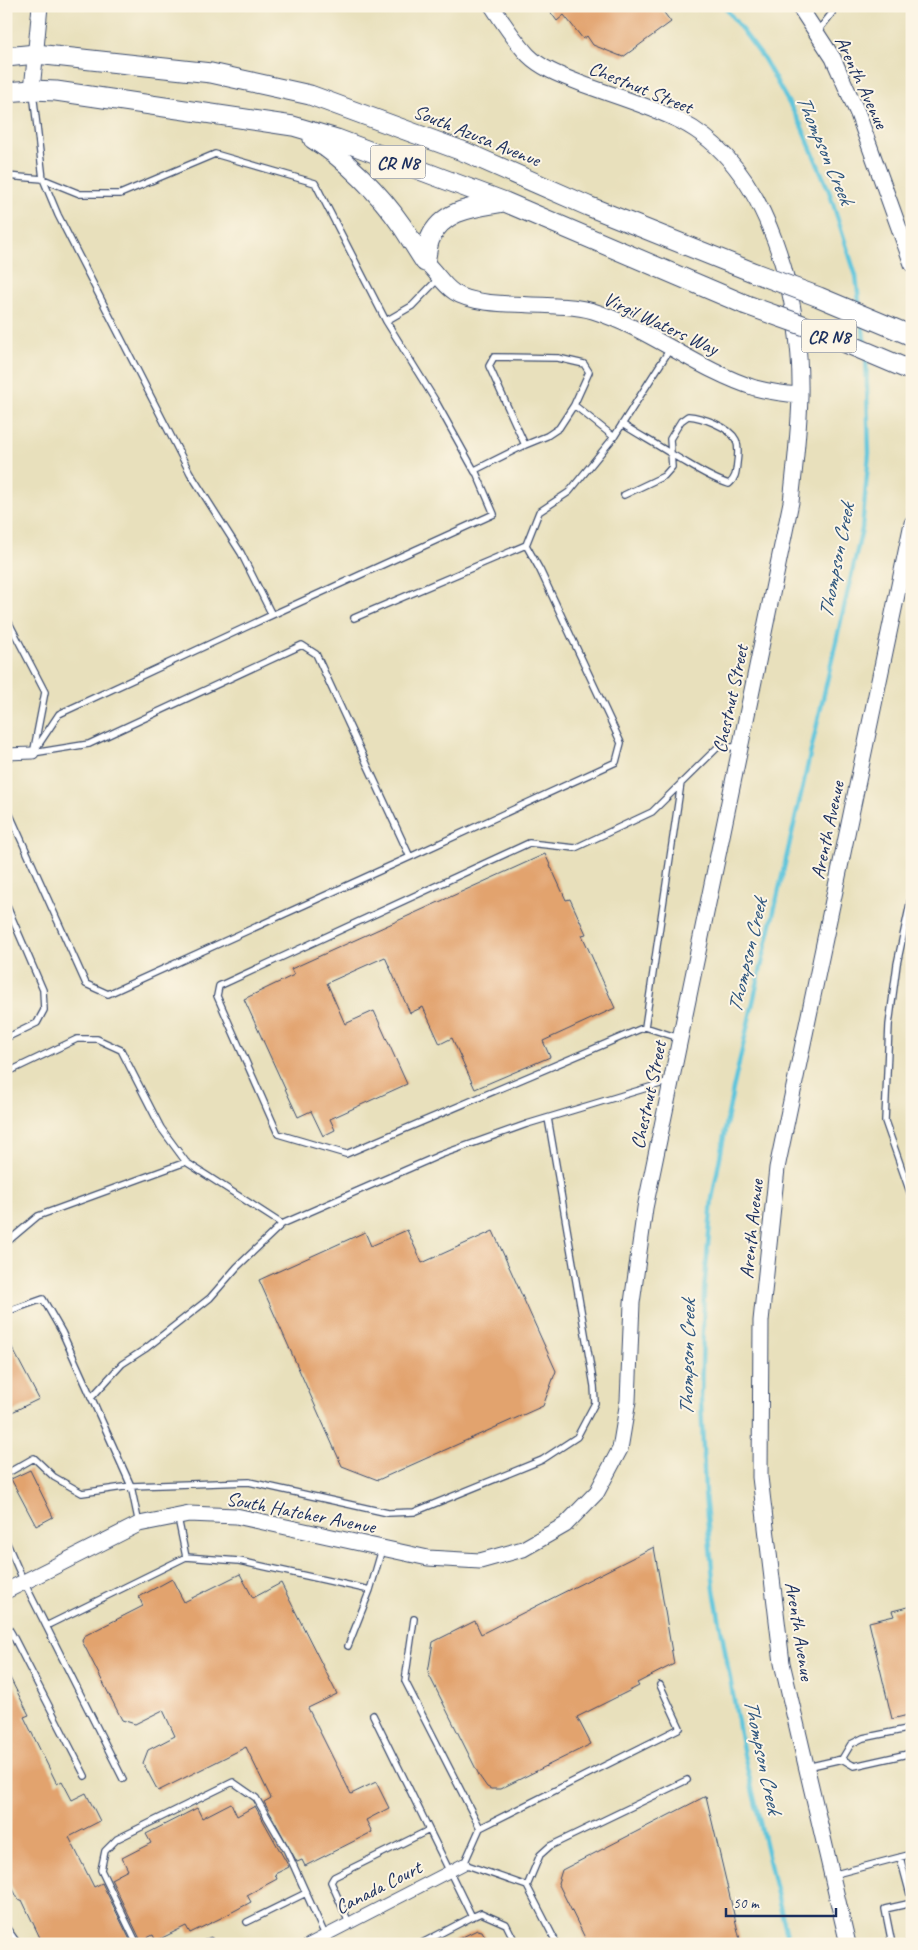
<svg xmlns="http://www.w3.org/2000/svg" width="918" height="1950" viewBox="0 0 918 1950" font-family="Caveat,sans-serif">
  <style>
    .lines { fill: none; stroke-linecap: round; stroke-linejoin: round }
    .stream { stroke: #5ec5db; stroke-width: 4.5 }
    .building { fill: #e2a36e }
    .service-casing { stroke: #3a4a6c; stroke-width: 8 }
    .minor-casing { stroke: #3a4a6c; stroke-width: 13 }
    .tertiary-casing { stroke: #3a4a6c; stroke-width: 17 }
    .primary-casing { stroke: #3a4a6c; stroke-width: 21 }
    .service { stroke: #fff; stroke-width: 5.5 }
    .minor { stroke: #fff; stroke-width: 11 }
    .tertiary { stroke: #fff; stroke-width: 15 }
    .primary { stroke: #fff; stroke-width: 19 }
    .primary-bridge-casing { stroke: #3a4a6c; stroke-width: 21; stroke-linecap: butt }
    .primary-bridge { stroke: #fff; stroke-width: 19 }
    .labels { text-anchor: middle; stroke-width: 4; stroke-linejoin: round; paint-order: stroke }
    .shield { fill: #fcf5e5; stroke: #5e6a86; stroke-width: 1 }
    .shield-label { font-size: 19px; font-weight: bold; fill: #1b2f5e }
    .street-label { font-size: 20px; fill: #1b2f5e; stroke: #fcf5e5 }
    .water-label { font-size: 21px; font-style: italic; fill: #2c547d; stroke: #fcf5e5 }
  </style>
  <rect width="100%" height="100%" fill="#fcf5e5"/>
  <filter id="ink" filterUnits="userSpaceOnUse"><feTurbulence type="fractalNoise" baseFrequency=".02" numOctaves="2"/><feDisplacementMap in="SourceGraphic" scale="10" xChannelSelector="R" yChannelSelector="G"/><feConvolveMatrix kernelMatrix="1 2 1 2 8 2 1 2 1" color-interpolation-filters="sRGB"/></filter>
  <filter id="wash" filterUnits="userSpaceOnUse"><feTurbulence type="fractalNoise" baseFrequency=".0096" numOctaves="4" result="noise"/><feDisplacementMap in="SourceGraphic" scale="20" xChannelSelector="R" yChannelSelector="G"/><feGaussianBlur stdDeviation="1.12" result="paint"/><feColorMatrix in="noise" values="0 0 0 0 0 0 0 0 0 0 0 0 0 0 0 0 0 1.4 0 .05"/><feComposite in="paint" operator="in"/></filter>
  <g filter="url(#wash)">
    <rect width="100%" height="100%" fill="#e8e0bc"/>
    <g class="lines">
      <!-- stream -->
      <path class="stream" d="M724 6 764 59 800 123 829 191 856 276 860 309
        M862 321 865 346
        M789 1944 744 1755 714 1590 705 1494 701 1400 704 1291 712 1199 733 1089 862 529 869 453 866 356"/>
    </g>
    <g id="blocks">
      <!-- building -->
      <path class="building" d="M546 6H659L671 22 623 57 593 45 587 36 583 39 564 15 557 21Z
        M545 854 566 900 570 899 586 934 582 935 615 1008 543 1041 550 1057 475 1089 452 1038 440 1044 423 1007 410 1013 385 957 327 983 345 1024 374 1011 407 1084 330 1119 335 1130 323 1136 311 1111 298 1117 244 999 294 975 291 969Z
        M407 1230 422 1263 493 1231 556 1371 543 1406 378 1480 342 1466 259 1280 365 1232 371 1246Z
        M6 1336 39 1399 6 1415Z
        M30 1470 53 1517 36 1526 11 1479Z
        M654 1547 674 1664 637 1683 639 1686 577 1717 591 1744 500 1789H491L487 1787 480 1777 428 1673 433 1642 475 1621 481 1634Z
        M240 1574 253 1598 281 1583 337 1694 308 1708 351 1794 376 1782 389 1808 366 1820 372 1832 305 1866 302 1860 297 1862 264 1802 271 1798 246 1747 158 1791 143 1763 148 1750 175 1736 163 1710 135 1724 122 1720 82 1641 84 1636 143 1606 139 1597 172 1579 184 1602Z
        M912 1606V1714L892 1719 869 1622 894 1616 892 1611Z
        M6 1670 29 1715 24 1717 57 1784 62 1781 72 1800 86 1793 100 1821 69 1837 94 1887 102 1883 132 1944H43L22 1900 19 1901 8 1879H6Z
        M706 1796 741 1944H588L558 1883 562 1870Z
        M231 1803 237 1816 255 1806 289 1867 275 1874 277 1879 247 1895 251 1902 221 1918 190 1933 186 1926 156 1941 153 1935 141 1941 111 1879 128 1870 122 1858 151 1843 146 1834 197 1808 202 1818Z
        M477 1930 482 1931 489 1944H448Z"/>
    </g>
  </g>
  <g filter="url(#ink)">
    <use href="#blocks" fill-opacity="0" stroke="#3a4a6c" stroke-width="1"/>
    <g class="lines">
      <!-- service casing -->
      <g class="service-casing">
        <path id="service" d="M818 31 832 13 834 6
          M33 92 43 179 80 194H120L215 154 315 183 386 321 412 306 439 278
          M6 176 43 179 58 215 190 473 241 553 272 615 494 514 475 470 525 445 489 366 494 357 558 358 584 364 589 372 574 405 614 437 670 349
          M386 321 435 400 475 472
          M622 424C639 435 656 444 673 455 691 465 709 478 729 484 736 478 736 472 737 463 738 456 739 447 736 440 730 427 702 417 688 416L681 421 670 439 672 467 664 476 624 495
          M525 445 547 436 559 428 574 405
          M6 617 45 692 34 749
          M354 618 526 545
          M33 753 89 744 302 645 316 654 410 857 616 762 621 743 540 570 526 545 539 512 569 492 614 437
          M33 753 59 714 272 615
          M6 806 86 984 108 994 410 857
          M912 894 897 964 889 1025 885 1121 912 1198
          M6 904 43 990 44 1010 37 1023 6 1038
          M645 1027 681 783
          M679 1038 645 1027 346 1154 278 1134 217 996 219 986 529 843 575 848 652 812 718 747H739
          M6 1073 77 1039H97L121 1050 161 1128 186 1162
          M6 1243 38 1216 186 1162 282 1224
          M6 1312 43 1299 62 1332 131 1486 139 1524
          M91 1398 122 1364 145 1349 210 1298 237 1267 282 1224 440 1155 527 1124 670 1081
          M6 1474 34 1458 54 1477 82 1493 131 1486 249 1482 388 1513 414 1512 542 1460 577 1437 595 1403 594 1386 548 1118
          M178 1518 186 1557
          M6 1541 24 1582 123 1779
          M370 1590 382 1549
          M414 1619 405 1681 480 1828
          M6 1624 12 1634
          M46 1626 186 1557 239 1561 370 1590 348 1646
          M6 1638 12 1634 85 1776
          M373 1715 472 1917 481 1913 506 1924 516 1944
          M842 1759 854 1766 912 1753
          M807 1767 842 1759 851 1744 863 1738 912 1728
          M900 1857 912 1902
          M832 1875 912 1854
          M527 1886 540 1855 550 1846 687 1780
          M247 1922 306 1893
          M349 1923 331 1882 334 1877 429 1830
          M6 1927 18 1944
          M137 1944 101 1870 105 1851 117 1839 233 1782 256 1798 287 1851 325 1935
          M204 1944 210 1941
          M420 1944 472 1917
          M557 1944 527 1886 464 1864 480 1828 680 1728 660 1685
          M892 1944 885 1909 912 1903
          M907 1944H910"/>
      </g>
      <!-- minor casing -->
      <g class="minor-casing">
        <path id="minor" d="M6 754 33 753
          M309 1944 464 1864"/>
      </g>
      <!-- tertiary casing -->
      <g class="tertiary-casing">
        <path id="tertiary" d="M799 6 833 58 858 114 912 264
          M32 90 40 6
          M425 262C436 271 442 284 454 292 481 311 556 300 593 311 650 329 698 370 755 388 770 392 785 394 800 395
          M6 1591 139 1524 189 1514 236 1516 428 1558 480 1561 523 1549 565 1525 597 1492 620 1449 628 1401 632 1303 645 1208 791 502C795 467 799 432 800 396 802 303 771 167 680 121 652 107 615 96 585 85 565 77 543 70 528 55 514 40 503 23 492 6
          M848 1944 782 1663 760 1477 761 1321 777 1168 912 523"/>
      </g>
      <!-- primary casing -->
      <g class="primary-casing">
        <path id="primary" d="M6 57 36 54 211 73 310 95 465 152 588 206 755 273
          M6 92 32 90 56 91 293 126 337 139 505 202 744 304
          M313 139C346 159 380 194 402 226 410 238 417 250 425 262
          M425 262C427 255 427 246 430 239 442 209 476 207 504 202"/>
      </g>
      <!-- service -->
      <use href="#service" class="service"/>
      <!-- minor -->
      <use href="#minor" class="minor"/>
      <!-- tertiary -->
      <use href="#tertiary" class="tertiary"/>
      <!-- primary -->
      <use href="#primary" class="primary"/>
      <!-- primary-bridge casing -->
      <g class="primary-bridge-casing">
        <path id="primary-bridge" d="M755 273 819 297 912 336
          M744 304 808 327 912 371"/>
      </g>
      <!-- primary-bridge -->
      <use href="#primary-bridge" class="primary-bridge"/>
    </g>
  </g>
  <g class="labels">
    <!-- shield labels -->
    <g class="shield">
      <rect x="370.5" y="145.5" width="55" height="33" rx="4"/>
      <rect x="801.5" y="319.5" width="55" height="33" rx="4"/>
    </g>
    <g class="shield-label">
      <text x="398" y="169">CR N8</text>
      <text x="829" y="343">CR N8</text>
    </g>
    <!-- street labels -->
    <g class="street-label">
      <text transform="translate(862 82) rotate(65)" y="7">Arenth Avenue</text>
      <text transform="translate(641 87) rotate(22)" y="7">Chestnut Street</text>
      <text transform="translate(477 135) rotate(22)" y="7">South Azusa Avenue</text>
      <text transform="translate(661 323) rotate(25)" y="7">Virgil Waters Way</text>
      <text transform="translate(730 699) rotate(-78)" y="7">Chestnut Street</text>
      <text transform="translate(827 830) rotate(-78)" y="7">Arenth Avenue</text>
      <text transform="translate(648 1095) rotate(-78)" y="7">Chestnut Street</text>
      <text transform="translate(751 1229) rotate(-84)" y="7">Arenth Avenue</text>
      <text transform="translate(301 1512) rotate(11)" y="7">South Hatcher Avenue</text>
      <text transform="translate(800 1631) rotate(81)" y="7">Arenth Avenue</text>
      <text transform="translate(378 1887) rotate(-27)" y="7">Canada Court</text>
    </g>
    <!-- water labels -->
    <g class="water-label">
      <text transform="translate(825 149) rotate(67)" y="7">Thompson Creek</text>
      <text transform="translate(836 561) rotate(-79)" y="7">Thompson Creek</text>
      <text transform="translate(747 956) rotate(-77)" y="7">Thompson Creek</text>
      <text transform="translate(687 1358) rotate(-89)" y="7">Thompson Creek</text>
      <text transform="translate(763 1756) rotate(78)" y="7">Thompson Creek</text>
    </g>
  </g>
  <!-- margin -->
  <rect width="918" height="1950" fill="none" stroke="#fcf5e5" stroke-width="25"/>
  <!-- scale -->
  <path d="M726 1908v8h110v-8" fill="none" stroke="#1b2f5e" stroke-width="2.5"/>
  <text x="733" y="1908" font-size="15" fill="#1b2f5e" stroke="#fcf5e5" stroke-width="4" paint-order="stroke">50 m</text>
</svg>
